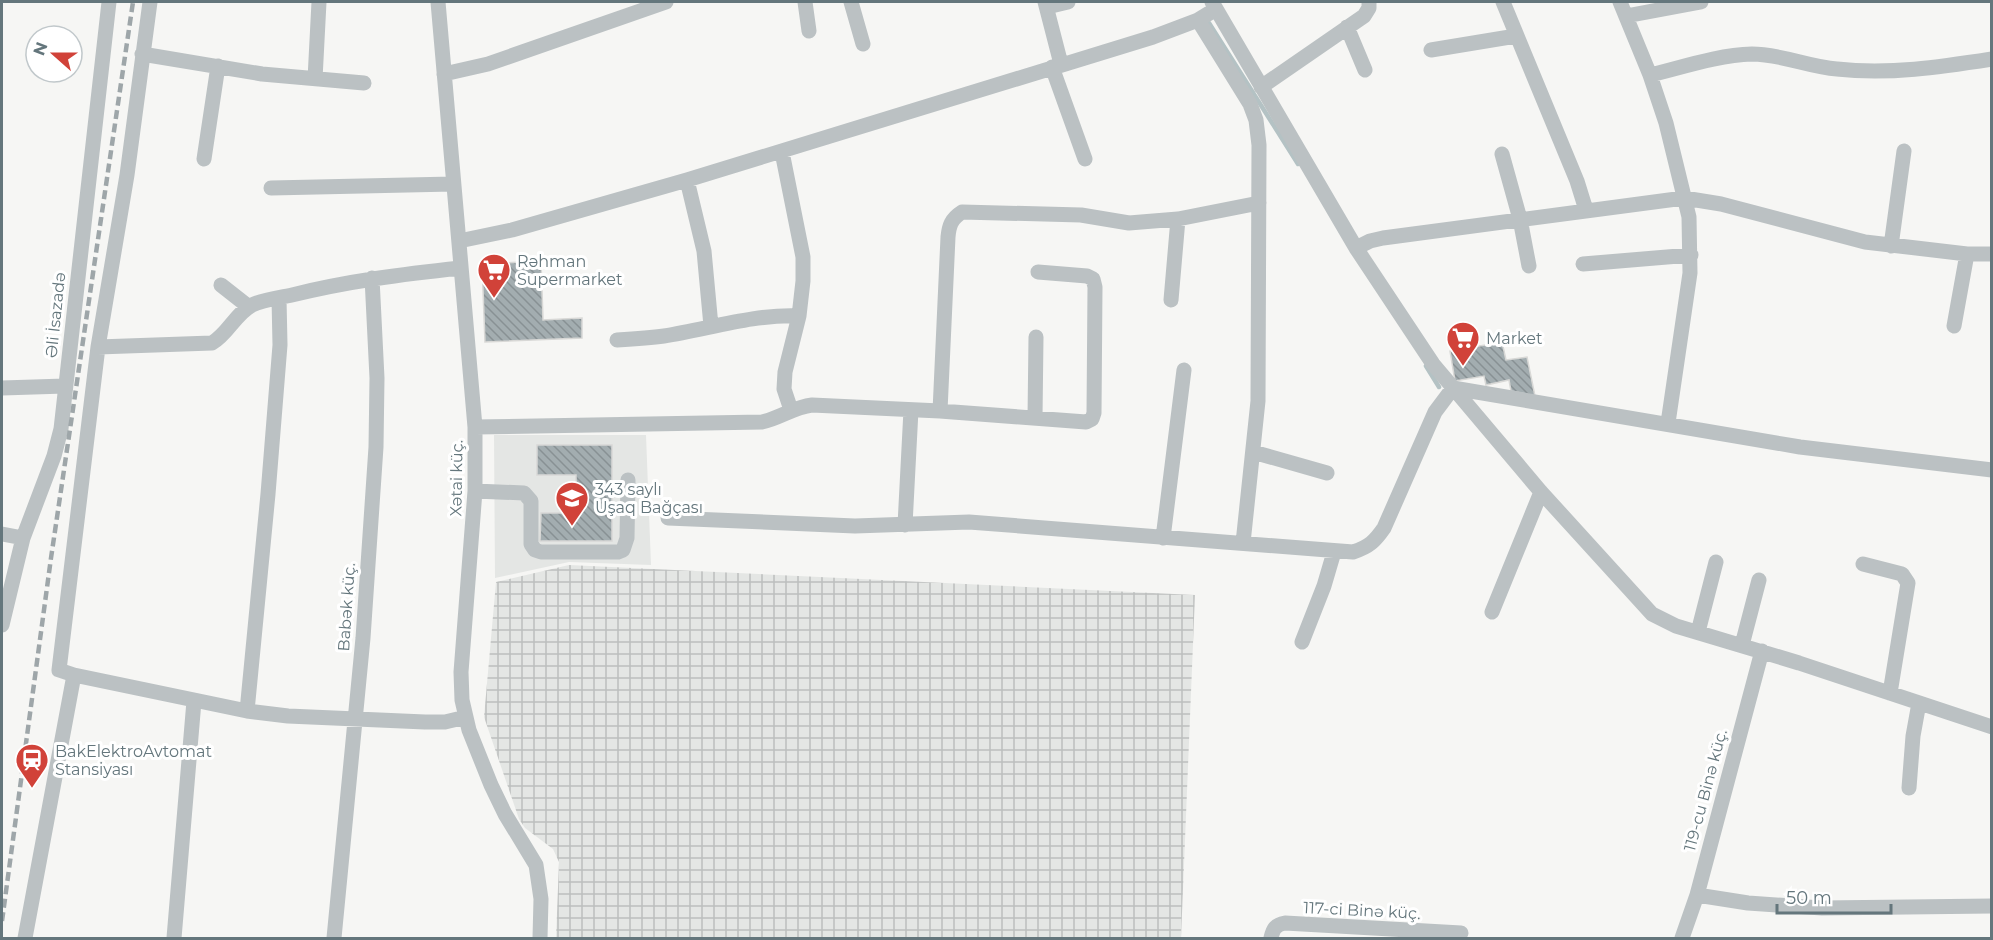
<svg xmlns="http://www.w3.org/2000/svg" width="1993" height="940" viewBox="0 0 1993 940" font-family="Montserrat,sans-serif">
  <style>
    .built { fill: #e4e6e4 }
    .industrial { fill: url(#industrial-grid) }
    .lines { fill: none; stroke-linecap: round; stroke-linejoin: round }
    .stream { stroke: #b4c2c4; stroke-width: 4.5 }
    .building { fill: url(#building-back-hatch); stroke: #d8d8d6; stroke-width: 1.5 }
    .minor { stroke: #bbc1c3; stroke-width: 15 }
    .rail { stroke: #9ea6a9; stroke-width: 4.5; stroke-dasharray: 9 4.5; stroke-linecap: butt }
    .labels { text-anchor: middle; stroke-width: 6; stroke-linejoin: round; paint-order: stroke }
    .poi-label { font-size: 16px; fill: #64767c; stroke: #fff; text-anchor: start }
    .street-label { font-size: 16px; fill: #64767c; stroke: #fff }
  </style>
  <defs>
    <pattern id="industrial-grid" width="8" height="8" patternUnits="userSpaceOnUse" patternTransform="scale(1.5)"><rect width="8" height="8" fill="#e4e6e4"/><path d="M0 4h8M4 0v8" fill="none" stroke="#bcbfbe"/></pattern>
    <pattern id="building-back-hatch" width="6" height="6" patternUnits="userSpaceOnUse" patternTransform="scale(1.5)"><rect width="6" height="6" fill="#a3adb0"/><path d="M-1 5l2 2M0 0l6 6M5-1l2 2" fill="none" stroke="#889194"/></pattern>
  </defs>
  <rect width="100%" height="100%" fill="#f6f6f4"/>
  <!-- built -->
  <path class="built" d="M494 435H646L651 565 569 562 495 578Z"/>
  <!-- industrial -->
  <path class="industrial" d="M569 565 1195 595 1181 938H556L559 862 553 849 525 828 519 819 484 717 496 582Z"/>
  <g class="lines">
    <!-- stream -->
    <path class="stream" d="M1209 23 1298 164
      M1426 366 1439 387"/>
  </g>
  <!-- building -->
  <path class="building" d="M541 261 543 320 582 318V338L485 342 482 264Z
    M1502 342 1506 360 1527 357 1535 396 1511 391 1509 380 1486 385 1484 376 1455 381 1450 351Z
    M537 445H612V541H540L541 513H576V475H537Z"/>
  <g class="lines">
    <!-- minor -->
    <path class="minor" d="M150 2 127 175 98 347 59 670 74 675 247 711 288 716 425 722H445L466 717
      M438 2 475 427V491L461 672 462 700 469 730 491 785 505 814 536 865 541 899 540 938
      M805 2 809 31
      M851 2 863 44
      M1045 2 1061 64
      M1212 2 1356 248 1433 364 1541 492 1652 614 1676 626 1799 663 1992 727
      M1503 2 1577 181 1586 210
      M1620 2 1650 75 1666 123 1689 217 1690 273 1668 423
      M1047 7 1068 2
      M1626 16 1701 2
      M1198 20 1250 104 1256 120 1259 145 1258 401 1243 543
      M1347 27 1365 70
      M1431 50 1516 36
      M142 54 262 74 364 83
      M1052 67 1085 159
      M444 74 488 64 666 2
      M1650 75C1683 67 1718 55 1752 54 1781 54 1809 67 1837 69 1888 75 1941 67 1992 59
      M315 79 319 2
      M1261 87 1364 16 1369 8V2
      M782 152 803 257V281L799 316 785 372 784 389 791 410
      M1502 154 1520 219 1529 266
      M204 159 218 66
      M687 180 704 251 711 326
      M271 188 453 184
      M459 241 512 230 687 180 1153 37 1198 20 1216 9
      M1891 246 1904 151
      M1356 248 1370 241 1383 238 1684 198 1721 204 1865 242 1967 254H1992
      M1583 264 1691 255
      M221 285 249 307
      M1171 300 1178 219
      M1954 326 1967 254
      M617 340C633 339 649 338 664 336 709 329 753 314 799 316
      M98 347 212 343C228 334 235 314 252 305 264 299 279 298 292 295 348 281 404 274 461 268
      M2 388 65 386
      M1453 388 1800 447 1992 470
      M940 411 948 237C949 226 951 219 962 212L1081 215 1129 223 1178 219 1259 203
      M1035 418 1036 337
      M475 427 762 422C780 418 794 407 812 405L940 411 1086 422 1092 419 1094 413 1095 287 1093 279 1087 276 1038 272
      M1253 452 1327 473
      M475 491 524 493 531 501V544L535 550 541 552H618L623 550 627 538 628 480
      M668 518 855 526 969 522 1353 552C1369 547 1375 541 1384 528L1435 412 1453 388
      M905 525 911 410
      M2 534 23 538
      M1163 538 1184 370
      M1863 564 1902 574 1908 583 1890 693
      M1492 612 1541 492
      M2 625 23 538 54 456 61 429 109 2
      M1698 632 1716 562
      M1302 642 1324 586 1334 552
      M1742 645 1759 580
      M247 711 268 494 280 345 279 298
      M1909 788 1913 736 1919 703
      M1697 895 1748 903 1822 908 1992 906
      M25 938 74 675
      M174 938 194 701
      M334 938 363 638 376 447 377 378 372 278
      M1271 938C1273 929 1275 925 1285 923L1461 933
      M1682 938 1697 895 1762 651"/>
    <!-- rail -->
    <path class="rail" d="M2 921 51 558 133 2"/>
  </g>
  <!-- icons -->
  <defs>
    <g id="supermarket-pin" transform="scale(1.725)"><path d="M0 17L-7.5 6A9.5 9.5 0 1 1 7.5 6Z" fill="#d14239" stroke="#fff"/><path d="M-6-5.5h2.5l.6 2H6L4.5 2H-2.5L-4.4-4H-6ZM-1.5 3.2a1.3 1.3 0 1 0 .1 0ZM3 3.2a1.3 1.3 0 1 0 .1 0Z" fill="#fff"/></g>
    <g id="school-pin" transform="scale(1.725)"><path d="M0 17L-7.5 6A9.5 9.5 0 1 1 7.5 6Z" fill="#d14239" stroke="#fff"/><path d="M0-5L7-2L0 1L-7-2ZM-4 1L0 2.5L4 1V4Q0 6-4 4Z" fill="#fff"/></g>
    <g id="station-pin" transform="scale(1.725)"><path d="M0 17L-7.5 6A9.5 9.5 0 1 1 7.5 6Z" fill="#d14239" stroke="#fff"/><path d="M-3-6H3Q5-6 5-4V2Q5 4 3 4L4.5 6H3L1.5 4h-3L-3 6H-4.5L-3 4Q-5 4-5 2V-4Q-5-6-3-6ZM-3.5-4v3h7v-3ZM-3.5 1v1.5H-2V1ZM2 1v1.5H3.5V1Z" fill="#fff"/></g>
  </defs>
  <g fill-rule="evenodd">
    <use href="#supermarket-pin" x="494" y="270"/>
    <use href="#supermarket-pin" x="1463" y="338"/>
    <use href="#school-pin" x="572" y="498"/>
    <use href="#station-pin" x="32" y="760"/>
  </g>
  <g class="labels">
    <!-- poi labels -->
    <g class="poi-label">
      <text x="517" y="267">Rəhman<tspan x="517" dy="18">Supermarket</tspan></text>
      <text x="1486" y="344">Market</text>
      <text x="595" y="495">343 saylı<tspan x="595" dy="18">Uşaq Bağçası</tspan></text>
      <text x="55" y="757">BakElektroAvtomat<tspan x="55" dy="18">Stansiyası</tspan></text>
    </g>
    <!-- street labels -->
    <g class="street-label">
      <text transform="translate(55 315) rotate(-84)" y="6">Əli İsazadə</text>
      <text transform="translate(456 478) rotate(-89)" y="6">Xətai küç.</text>
      <text transform="translate(346 607) rotate(-86)" y="6">Babək küç.</text>
      <text transform="translate(1705 790) rotate(-75)" y="6">119-cu Binə küç.</text>
      <text transform="translate(1362 910) rotate(3)" y="6">117-ci Binə küç.</text>
    </g>
  </g>
  <!-- border -->
  <rect width="1993" height="940" fill="none" stroke="#64767c" stroke-width="6"/>
  <!-- north arrow -->
  <g transform="translate(54 54) rotate(291)"><circle r="28" fill="#ffffff" stroke="#c1c8cb" stroke-width="1.5"/>
  <path d="M0-4.5L10 22L0 15L-10 22Z" fill="#d14239"/>
  <text y="-9" font-size="16" font-weight="bold" text-anchor="middle" fill="#64767c">N</text>
  </g>
  <!-- scale -->
  <path d="M1777 904v9h114v-9" fill="none" stroke="#64767c" stroke-width="3"/>
  <text x="1786" y="904" font-size="18" fill="#64767c" stroke="#ffffff" stroke-width="4.5" paint-order="stroke">50 m</text>
</svg>
